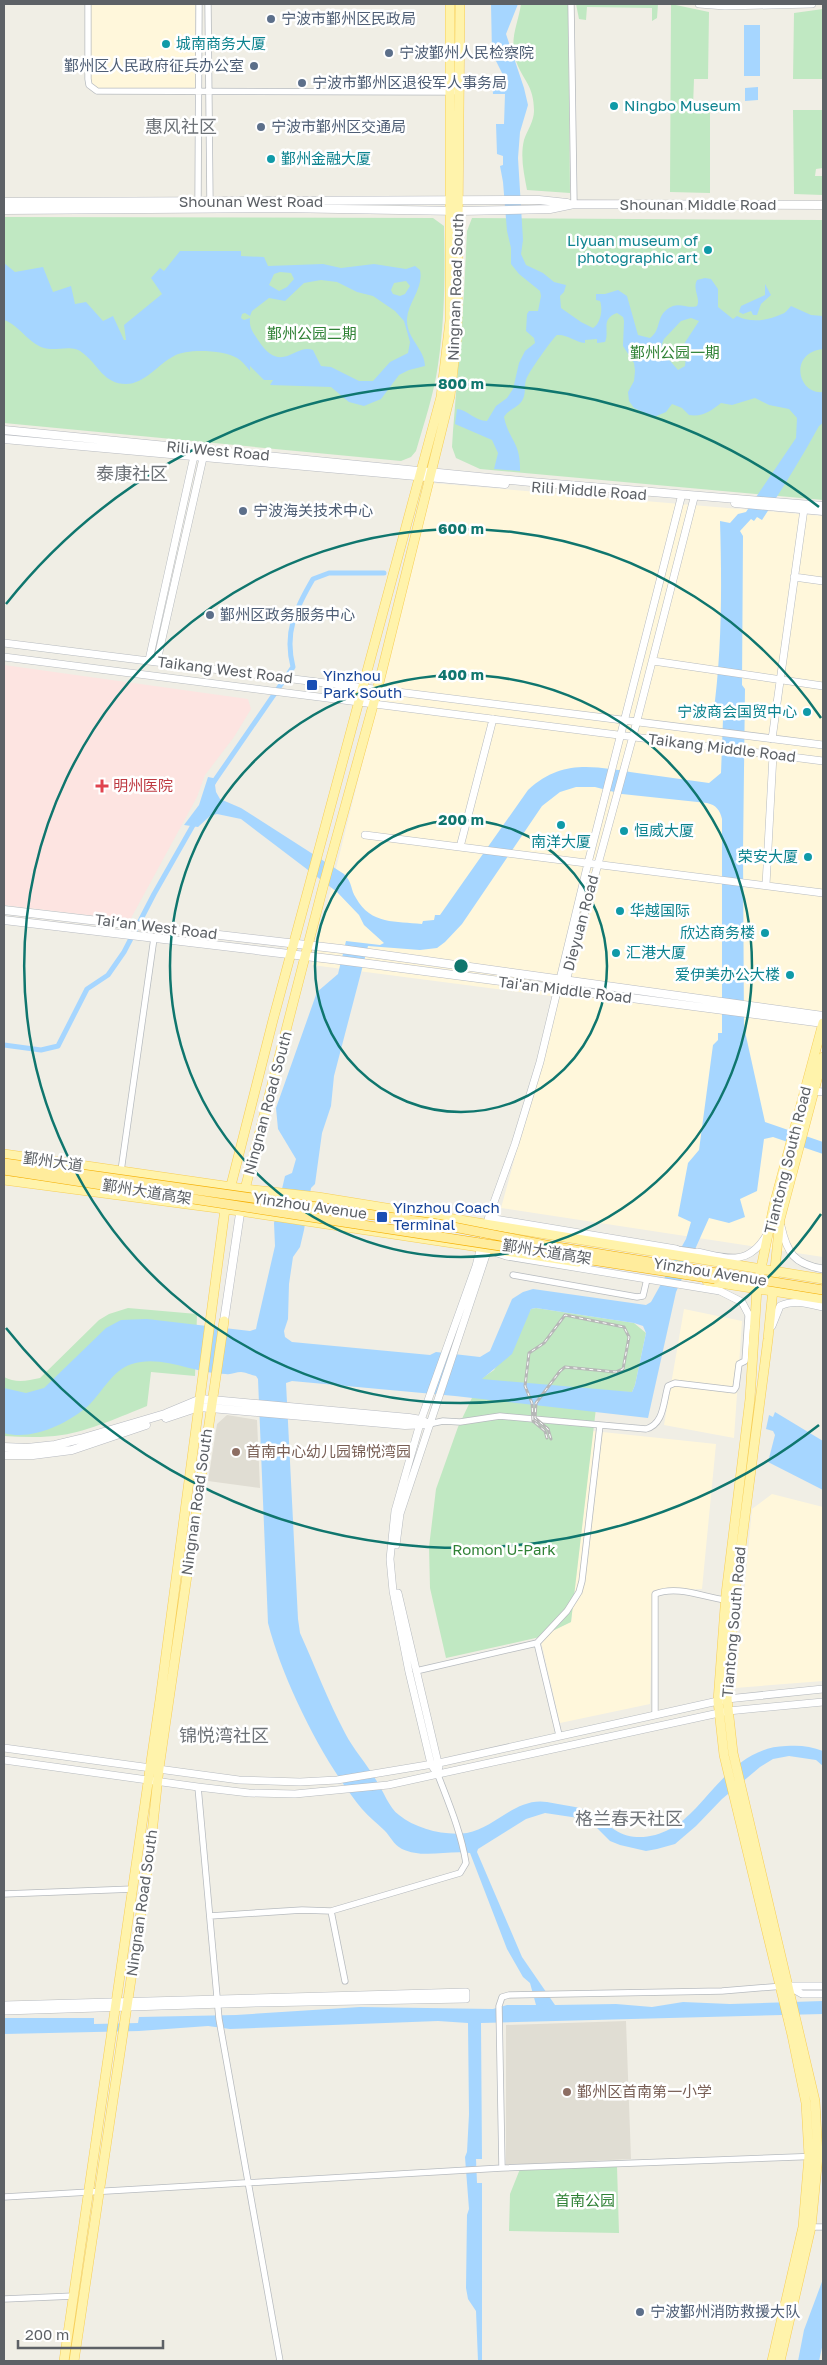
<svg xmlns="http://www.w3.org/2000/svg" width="827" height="2365" viewBox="0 0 827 2365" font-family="'Golos Text','Noto Sans SC',sans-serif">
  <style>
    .commercial { fill: #fff7db }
    .education { fill: #e0ddd3 }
    .medical { fill: #fde4e1 }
    .green { fill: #c0e8c2 }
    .water { fill: #a6d6ff; fill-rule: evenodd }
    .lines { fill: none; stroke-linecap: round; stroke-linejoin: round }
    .canal { stroke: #a6d6ff; stroke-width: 5 }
    .minor-casing { stroke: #b7bbbf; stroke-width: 7 }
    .tertiary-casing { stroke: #b7bbbf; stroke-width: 8 }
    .secondary-casing { stroke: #b8bbc1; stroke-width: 9 }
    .primary-casing { stroke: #f7ce56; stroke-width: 10 }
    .minor { stroke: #fff; stroke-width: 5.5 }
    .tertiary { stroke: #fff; stroke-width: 7 }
    .secondary { stroke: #fff; stroke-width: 8 }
    .primary { stroke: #fff3ab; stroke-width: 9 }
    .rail-casing { stroke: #b6b7b7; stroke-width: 3 }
    .rail { stroke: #fff; stroke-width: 1; stroke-dasharray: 4; stroke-linecap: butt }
    .trunk-bridge-casing { stroke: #f5ae00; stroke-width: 10; stroke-linecap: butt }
    .trunk-bridge { stroke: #ffec9c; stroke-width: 9 }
    .ring { fill: none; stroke: #0f766e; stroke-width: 2.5 }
    .service-dot { fill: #5c6f8a; stroke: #fff; stroke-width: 2 }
    .culture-dot { fill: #0f9aa8; stroke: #fff; stroke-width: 2 }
    .transit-dot { fill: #1a4fb4; stroke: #fff; stroke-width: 2 }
    .health-dot { fill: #e0444e; stroke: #fff; stroke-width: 2 }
    .education-dot { fill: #8d6e63; stroke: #fff; stroke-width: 2 }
    .labels { text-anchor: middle; stroke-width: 5; stroke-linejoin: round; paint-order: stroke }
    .service-label { font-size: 15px; fill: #4e5e75; stroke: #fff; text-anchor: start }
    .culture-label { font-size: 15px; fill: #0d838f; stroke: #fff; text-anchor: start }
    .street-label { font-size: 15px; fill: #5d6166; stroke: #fff }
    .park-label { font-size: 15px; fill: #308236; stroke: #fff }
    .transit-label { font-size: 15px; fill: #164399; stroke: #fff; text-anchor: start }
    .health-label { font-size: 15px; fill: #be3a42; stroke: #fff; text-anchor: start }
    .education-label { font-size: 15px; fill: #785e54; stroke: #fff; text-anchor: start }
    .quarter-label { font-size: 18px; fill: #6e7378; stroke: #fff }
    .centre { fill: #0f766e; stroke: #fff; stroke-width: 2.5 }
    .ring-label { font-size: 15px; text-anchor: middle; font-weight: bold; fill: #0f766e; stroke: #fff; stroke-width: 5; stroke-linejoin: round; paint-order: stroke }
  </style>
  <rect width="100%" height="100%" fill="#f0eee5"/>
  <!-- commercial -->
  <path class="commercial" d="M90 4H195L196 89H99L91 84Z
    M432 483 823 516V1257L501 1208 559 997 312 965Z
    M684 1309 742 1321 734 1438 664 1425Z
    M593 1431 716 1444 702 1589 653 1590 650 1704 560 1723 540 1637 571 1622Z
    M772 1494 823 1507V1681L735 1688 752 1509Z"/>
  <!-- education -->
  <path class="education" d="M227 1415 257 1420 260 1488 208 1481 217 1424Z
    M626 2021 631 2159 506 2165V2025Z"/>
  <!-- medical -->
  <path class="medical" d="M4 665 248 699 251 709 234 737 205 775 197 797 130 920 4 905Z"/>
  <!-- green -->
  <path class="green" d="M521 4H568L570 193 527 190C524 173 520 157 524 140 527 131 534 121 534 111 534 85 523 81 516 61 509 38 518 25 521 4Z
    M576 4H658L657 18 652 21V8L587 7 586 20 579 19Z
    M671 4 709 12 708 79H694L693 107H710V193L670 192Z
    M823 9V79H793L794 13Z
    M793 110H823V168L816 169 815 176H823V195L794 194Z
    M4 217 433 218 444 226C445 273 445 319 438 365 434 394 424 423 416 451L411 457 401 461 4 423Z
    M472 218 823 220V500L480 469 456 458 452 447 453 431 464 293 467 231Z
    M128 1308 197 1314 195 1376 151 1372 147 1406C122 1416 89 1431 62 1435 43 1438 23 1437 4 1436V1377C15 1383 27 1381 40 1378L99 1320 109 1314Z
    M536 1308 634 1323 646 1333 635 1385 632 1392 598 1391 571 1622 540 1637 446 1658 430 1588 429 1547 436 1489 458 1427 481 1379 494 1370 531 1309Z
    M617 2166 619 2233 509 2231 510 2194 520 2169Z"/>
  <!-- water -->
  <path class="water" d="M491 4H518L506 34 524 88 528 105 520 132 518 158 523 240 521 254 526 265 543 273 554 282 566 285 564 292 560 296 561 308 581 322 593 328C601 323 603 309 600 301L596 300V294H605L618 290 627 296 638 335 650 338C663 329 654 314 673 306 681 303 689 309 697 306 701 298 692 290 697 280L705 278 711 279 718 289V307L733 319 737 316C750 323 767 321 782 314 786 313 788 309 791 306L811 315 823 316V349C788 353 798 395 823 392V423L819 426C801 459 782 489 762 520L757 517 754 521 751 519 740 531 743 536 742 685 745 689 743 852 744 1027 765 1122 823 1142V1154L773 1137 764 1139 757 1191 740 1199 745 1217 729 1223 709 1218 676 1292 648 1418 455 1396 292 1381 286 1383 298 1619 300 1633C315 1666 328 1701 345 1733 353 1749 367 1764 376 1780 383 1790 389 1808 399 1815 416 1829 445 1836 467 1833 495 1828 516 1797 547 1802 561 1805 578 1806 591 1812 601 1816 607 1825 615 1830 632 1841 653 1838 670 1829 680 1824 688 1816 696 1808 722 1780 745 1747 786 1746 799 1745 811 1746 823 1751V1766L816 1760 789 1756 773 1759 760 1767 722 1799 696 1826 675 1844 657 1849 646 1851 620 1845 610 1841 592 1823 585 1819 545 1813 526 1819 478 1849 477 1852 522 1957 555 2005 616 2004 652 2007 683 2002 730 2004 823 2001V2014L481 2023 482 2159H476L477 2183H482V2361H478L476 2311 468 2299 466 2288 467 2215 469 2209 465 2157 467 2152 469 2114 468 2023 438 2021 230 2029 208 2026 139 2031 4 2034V2018H94V2024L138 2023 139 2017 236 2015 360 2007 493 2009 507 2005H536L530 1983 523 1977 507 1949 470 1853C448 1850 423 1859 402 1849 393 1844 391 1837 384 1830 377 1823 369 1817 362 1809 324 1763 283 1682 268 1623L258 1379 256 1376C251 1375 245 1372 241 1372 236 1372 231 1375 226 1374 195 1374 162 1354 132 1364 112 1370 102 1393 88 1406 67 1424 32 1441 4 1433V1388L26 1393 44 1388 106 1328 121 1320 147 1319 250 1331 256 1329 257 1324 275 1246 274 1223 285 1176 292 1173 296 1159 278 1129 276 1108 317 992 338 974 346 941 380 945 384 943 364 925 359 915 337 892 241 819 217 814 210 816 198 827 184 825 199 805 208 777 218 779 215 785 216 792 220 799 241 808 344 874C353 883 350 889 356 898 371 925 396 921 422 924L423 921 434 920 435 915H440L528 790C563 758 595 767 637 773 661 776 685 780 709 783L721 773 723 719 713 717C722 651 722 588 720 521L730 523 738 514 746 512 796 438 797 418 789 409 769 405 755 398 732 405 721 403C711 411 703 417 689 415L682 408 672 404 666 412 654 417 634 408 629 401 628 392 634 381 635 371 634 363 623 346 624 321 623 317 617 313C600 319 610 331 605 342L597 343V339L585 340V343C575 342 567 334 557 335 552 339 528 373 526 380 524 386 526 393 523 399 519 408 508 409 504 417 509 441 521 442 520 471L494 469 498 453 492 440 455 424 457 409C468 410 475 421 487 421L496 406 507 398 513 389 519 363 525 351 535 343 534 338 526 331 527 314 529 311H538L541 296 540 291 519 274 511 264V248L507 231 503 182 500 166 503 165V156L497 154 496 124H504L505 94H493L492 78 504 77 492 53ZM691 318 699 321 684 344 686 356 685 366 678 370 664 354 662 344 664 339 681 321ZM576 787H595L622 794 707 803C716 805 720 810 722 819V1033H718V1040L713 1045 699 1150 688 1163 678 1216 691 1222 686 1239 651 1302 646 1305 533 1289 523 1292 512 1299 490 1351 480 1357 436 1352 430 1355 292 1342 285 1337 284 1331 288 1319 289 1284 293 1257 300 1247 304 1230 311 1188 315 1184 322 1133 331 1106 334 1076 368 946 420 950 437 948 445 942 462 924 542 806 560 792ZM536 1308 634 1323 643 1326 646 1333 635 1385 632 1392 482 1379 512 1354 531 1309Z
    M744 25H760V76H744Z
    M758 87V100L745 101V88Z
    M180 251H241V256L264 257 268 266 323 264 341 268 374 264 406 269 415 266 420 270C424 288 408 302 407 319 406 338 425 349 425 366L409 370 399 375 381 399 364 406 349 402 331 387 270 385 273 380H264L250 366V371C246 366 242 361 237 358 224 350 187 348 174 356 158 364 145 384 126 384 104 384 98 365 84 354 72 343 57 352 44 348 28 343 19 325 4 320V263L15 272 43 267 53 292 71 286 75 304 86 302 103 321 113 316 124 340H126L124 325 162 294 151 278 160 268 164 271ZM280 272 291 273 294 279 287 287 279 291 269 285 274 274ZM321 280 337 282 357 292 373 296 395 311 404 321 410 342 408 353 390 362 373 381H359L331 367 321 366 313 350C295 343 281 376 258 340 253 332 249 328 250 318L244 320 241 318 242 314 245 313 250 316 252 311 269 298 285 301 304 283ZM406 281 410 286 405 294 400 296 393 294 391 290 394 283Z
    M765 284 771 295 761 304 757 315H753L751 311 743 314 739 312 741 306 765 295Z
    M775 1412 823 1441V1490L768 1462 775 1435 773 1431 766 1429 769 1415 773 1417Z
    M823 2279V2343L819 2361H798L804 2330Z"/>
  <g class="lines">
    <!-- canal -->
    <path class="canal" d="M213 783 293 667C284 632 296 608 313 579L329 573H384
      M4 1045 41 1050 58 1046 87 989 108 975 124 952 154 894 196 820"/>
    <!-- minor casing -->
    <g class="minor-casing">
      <path id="minor" d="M88 4V79L89 85 97 91 453 92
        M208 4 210 203
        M571 4 574 204
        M198 203 199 4
        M121 1171 154 938
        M676 1249 697 1252
        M513 1275 637 1297 643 1296 647 1279
        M429 1424 443 1421 460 1422 500 1416 646 1429C664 1424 663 1403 668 1386L675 1383 734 1390 736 1387 739 1364 745 1361 748 1317
        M537 1643 559 1735
        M416 1671 537 1643 567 1611 579 1592 582 1581 600 1425
        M655 1715V1594C677 1585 703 1597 726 1600
        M198 1787 219 2019 280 2361
        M4 1894 133 1889
        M331 1911 345 1981
        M210 1916 302 1910 331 1911 460 1873 466 1863C461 1832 449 1804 438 1775
        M502 2168 499 2006 502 1997 509 1995 722 1991 784 1986
        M4 2197 502 2168 823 2156
        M811 2227H823
        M4 2299 74 2296"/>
    </g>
    <!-- tertiary casing -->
    <g class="tertiary-casing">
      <path id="tertiary" d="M699 4 725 6 812 4
        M794 577 823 581
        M4 643 823 745
        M4 657 823 761
        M149 660 194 456
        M157 661 203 458
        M653 661 823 686
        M772 739 804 509
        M365 835 823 893
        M460 847 493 719
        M766 885 773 755
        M565 985 633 736 694 498
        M813 1091 823 1092
        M495 1219 676 1249
        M781 1226C787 1253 794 1264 823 1269
        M697 1252C726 1258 747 1267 766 1236
        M497 1253 506 1256 720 1291 742 1302 754 1325
        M772 1326 780 1306C794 1299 809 1304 823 1307
        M396 1545 400 1514 488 1249 495 1219 493 1209
        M398 1593 439 1767
        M4 1748 239 1780 300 1782 337 1780 439 1763 727 1699 823 1689
        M4 1760 198 1787 249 1793 295 1794 388 1785 728 1711 823 1702
        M438 1775 431 1764 409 1672 393 1591 390 1559 395 1511 421 1420 476 1266 489 1216 515 1144 540 1062 588 863 681 498
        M788 1986 802 1994H823
        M791 1986H823
        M4 2005 466 1992V1999L257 2003 4 2011"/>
    </g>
    <!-- secondary casing -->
    <g class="secondary-casing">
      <path id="secondary" d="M4 202 539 200 567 203
        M570 204 823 205
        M4 210 279 208 459 211 550 209 574 204
        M4 430 531 482 823 506
        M4 439 505 484
        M735 503 823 511
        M4 910 341 949 823 1016
        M4 920 339 960 823 1023
        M224 1321 241 1207
        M166 1418 199 1407 405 1425 429 1424
        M4 1447 27 1448 55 1445 80 1439 165 1414 201 1399 409 1418 421 1420 429 1424
        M4 1455H33L72 1450 146 1425"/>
    </g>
    <!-- primary casing -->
    <g class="primary-casing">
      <path id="primary" d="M4 1154 245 1189 318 1197 823 1279
        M4 1180 240 1211 578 1262
        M245 1189 323 887 377 691 450 396 457 335 460 4
        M707 1281 823 1299
        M64 2361 160 1700 225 1209 273 1020 441 397 450 321V4
        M74 2361 150 1852 159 1768 224 1321
        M772 2361 803 2227 809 2156 806 2103 792 2035 724 1755 718 1701 726 1594 750 1399 757 1288 774 1205 823 1023
        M780 2361 811 2227 818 2156 815 2101 733 1753 727 1699 735 1593 768 1339 780 1219 823 1057"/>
    </g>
    <!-- minor -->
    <use href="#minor" class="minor"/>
    <!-- tertiary -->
    <use href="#tertiary" class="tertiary"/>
    <!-- secondary -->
    <use href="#secondary" class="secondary"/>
    <!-- primary -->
    <use href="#primary" class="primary"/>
    <!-- rail casing -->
    <g class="rail-casing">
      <path id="rail" d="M547 1438 545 1431 533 1421 532 1403 525 1386 529 1353 544 1343 565 1315 624 1327 629 1337 623 1369 616 1372 565 1367 560 1371 536 1403 535 1418 548 1429 551 1439"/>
    </g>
    <!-- rail -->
    <use href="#rail" class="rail"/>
    <!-- trunk-bridge casing -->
    <g class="trunk-bridge-casing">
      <path id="trunk-bridge" d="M4 1163 438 1224 551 1246 823 1290
        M4 1170 715 1279"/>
    </g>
    <!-- trunk-bridge -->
    <use href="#trunk-bridge" class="trunk-bridge"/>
  </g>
  <!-- distance rings -->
  <g class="ring">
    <circle cx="461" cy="966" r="146"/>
    <circle cx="461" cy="966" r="291"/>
    <path d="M821 1214A437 437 0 1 1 821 718"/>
    <path d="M819 1425A582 582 0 0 1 6 1328M6 604A582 582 0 0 1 819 507"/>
  </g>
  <!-- markers -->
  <g class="service-dot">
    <circle cx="271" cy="19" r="5"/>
    <circle cx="389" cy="53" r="5"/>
    <circle cx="254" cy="66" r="5"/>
    <circle cx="302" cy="83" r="5"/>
    <circle cx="261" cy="127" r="5"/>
    <circle cx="243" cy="511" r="5"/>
    <circle cx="210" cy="615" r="5"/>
    <circle cx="640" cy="2312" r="5"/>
  </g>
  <g class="culture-dot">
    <circle cx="166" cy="44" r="5"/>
    <circle cx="614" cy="106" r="5"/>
    <circle cx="271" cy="159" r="5"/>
    <circle cx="708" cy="250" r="5"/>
    <circle cx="807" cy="712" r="5"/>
    <circle cx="561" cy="825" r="5"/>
    <circle cx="624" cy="831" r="5"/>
    <circle cx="808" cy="857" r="5"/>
    <circle cx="620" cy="911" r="5"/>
    <circle cx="765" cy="933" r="5"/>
    <circle cx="616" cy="953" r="5"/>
    <circle cx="790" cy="975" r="5"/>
  </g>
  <g class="transit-dot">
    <rect x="306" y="679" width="12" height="12" rx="2.5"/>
    <rect x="376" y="1211" width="12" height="12" rx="2.5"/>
  </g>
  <path class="health-dot" d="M99.5 778.5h5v5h5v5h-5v5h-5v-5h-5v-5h5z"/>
  <g class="education-dot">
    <circle cx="236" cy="1452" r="5"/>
    <circle cx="567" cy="2092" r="5"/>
  </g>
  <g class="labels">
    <!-- service labels -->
    <g class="service-label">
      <text x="281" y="24">宁波市鄞州区民政局</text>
      <text x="399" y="58">宁波鄞州人民检察院</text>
      <text x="244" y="71" text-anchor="end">鄞州区人民政府征兵办公室</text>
      <text x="312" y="88">宁波市鄞州区退役军人事务局</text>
      <text x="271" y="132">宁波市鄞州区交通局</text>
      <text x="253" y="516">宁波海关技术中心</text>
      <text x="220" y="620">鄞州区政务服务中心</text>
      <text x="650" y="2317">宁波鄞州消防救援大队</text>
    </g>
    <!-- culture labels -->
    <g class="culture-label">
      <text x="176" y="49">城南商务大厦</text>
      <text x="624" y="111">Ningbo Museum</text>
      <text x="281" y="164">鄞州金融大厦</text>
      <text x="698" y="246" text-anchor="end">Liyuan museum of<tspan x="698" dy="17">photographic art</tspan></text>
      <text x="797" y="717" text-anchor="end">宁波商会国贸中心</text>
      <text x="634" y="836">恒威大厦</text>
      <text x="561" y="847" text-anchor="middle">南洋大厦</text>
      <text x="798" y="862" text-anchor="end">荣安大厦</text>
      <text x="630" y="916">华越国际</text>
      <text x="755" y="938" text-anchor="end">欣达商务楼</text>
      <text x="626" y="958">汇港大厦</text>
      <text x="780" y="980" text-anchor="end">爱伊美办公大楼</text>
    </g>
    <!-- street labels -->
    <g class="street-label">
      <text x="251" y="207">Shounan West Road</text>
      <text x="698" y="210">Shounan Middle Road</text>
      <text transform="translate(456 287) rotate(-88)" y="5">Ningnan Road South</text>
      <text transform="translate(218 451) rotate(5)" y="5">Rili West Road</text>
      <text transform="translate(589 491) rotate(4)" y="5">Rili Middle Road</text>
      <text transform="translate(225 670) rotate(7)" y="5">Taikang West Road</text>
      <text transform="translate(722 748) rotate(7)" y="5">Taikang Middle Road</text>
      <text transform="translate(581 923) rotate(-75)" y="5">Dieyuan Road</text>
      <text transform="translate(156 927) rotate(7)" y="5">Tai‘an West Road</text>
      <text transform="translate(565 990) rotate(7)" y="5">Tai'an Middle Road</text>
      <text transform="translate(268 1103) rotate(-75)" y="5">Ningnan Road South</text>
      <text transform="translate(788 1160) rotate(-76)" y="5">Tiantong South Road</text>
      <text transform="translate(53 1162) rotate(8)" y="5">鄞州大道</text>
      <text transform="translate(147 1192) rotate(9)" y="5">鄞州大道高架</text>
      <text transform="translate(310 1206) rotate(8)" y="5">Yinzhou Avenue</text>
      <text transform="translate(547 1252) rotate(9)" y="5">鄞州大道高架</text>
      <text transform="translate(710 1272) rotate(9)" y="5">Yinzhou Avenue</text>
      <text transform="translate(197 1502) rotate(-82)" y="5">Ningnan Road South</text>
      <text transform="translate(734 1622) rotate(-85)" y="5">Tiantong South Road</text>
      <text transform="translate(142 1903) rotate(-82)" y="5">Ningnan Road South</text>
    </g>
    <!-- park labels -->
    <g class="park-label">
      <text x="312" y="339">鄞州公园二期</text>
      <text x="675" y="358">鄞州公园一期</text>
      <text x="504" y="1555">Romon U-Park</text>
      <text x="585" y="2206">首南公园</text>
    </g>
    <!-- transit labels -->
    <g class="transit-label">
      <text x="323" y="681">Yinzhou<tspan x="323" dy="17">Park South</tspan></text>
      <text x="393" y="1213">Yinzhou Coach<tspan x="393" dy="17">Terminal</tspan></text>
    </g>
    <!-- health labels -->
    <g class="health-label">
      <text x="113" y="791">明州医院</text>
    </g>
    <!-- education labels -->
    <g class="education-label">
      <text x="246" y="1457">首南中心幼儿园锦悦湾园</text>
      <text x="577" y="2097">鄞州区首南第一小学</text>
    </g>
    <!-- quarter labels -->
    <g class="quarter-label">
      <text x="181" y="133">惠风社区</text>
      <text x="132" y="480">泰康社区</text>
      <text x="224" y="1742">锦悦湾社区</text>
      <text x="629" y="1825">格兰春天社区</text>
    </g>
  </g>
  <circle cx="461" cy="966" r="8" class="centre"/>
  <g class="ring-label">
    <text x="461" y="389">800 m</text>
    <text x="461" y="534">600 m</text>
    <text x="461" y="680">400 m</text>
    <text x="461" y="825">200 m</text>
  </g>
  <!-- border -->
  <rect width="827" height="2365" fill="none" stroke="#5d6166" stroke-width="10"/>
  <!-- scale -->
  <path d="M18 2340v8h145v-8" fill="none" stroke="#5d6166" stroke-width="2.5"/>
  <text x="25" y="2340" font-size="15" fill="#5d6166" stroke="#ffffff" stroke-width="4" paint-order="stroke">200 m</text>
</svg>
